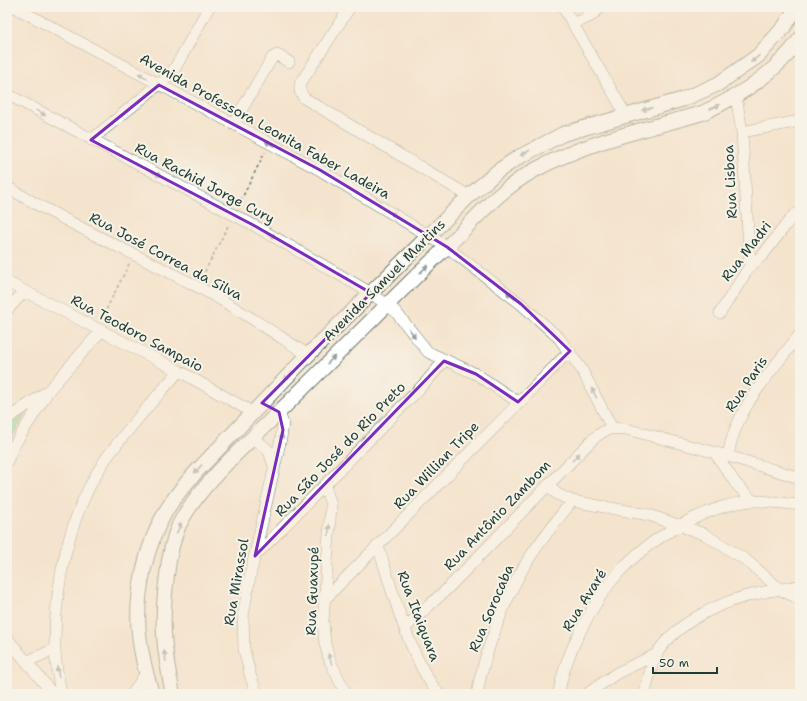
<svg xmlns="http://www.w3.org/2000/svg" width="807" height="701" viewBox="0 0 807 701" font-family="'Shantell Sans',sans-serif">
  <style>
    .green { fill: #8bde9f; stroke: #558e6a }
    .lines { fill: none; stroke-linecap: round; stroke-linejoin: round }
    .minor-casing { stroke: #6a776a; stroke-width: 12 }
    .major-casing { stroke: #6a776a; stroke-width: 16 }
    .path { stroke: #6a776a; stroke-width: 1.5; stroke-dasharray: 3 3; stroke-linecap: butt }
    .minor { stroke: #fff; stroke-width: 11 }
    .major { stroke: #fff; stroke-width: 14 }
    .oneway { fill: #8f9e9a }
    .marked { fill: none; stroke: #7b2cbf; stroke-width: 3; stroke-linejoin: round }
    .labels { text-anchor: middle; stroke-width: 4; stroke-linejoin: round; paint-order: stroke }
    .street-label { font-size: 14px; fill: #1f3d34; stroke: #f7f3e8 }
  </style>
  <rect width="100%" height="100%" fill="#f7f3e8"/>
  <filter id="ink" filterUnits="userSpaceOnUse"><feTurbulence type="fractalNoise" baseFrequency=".025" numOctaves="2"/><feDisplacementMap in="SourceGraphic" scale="8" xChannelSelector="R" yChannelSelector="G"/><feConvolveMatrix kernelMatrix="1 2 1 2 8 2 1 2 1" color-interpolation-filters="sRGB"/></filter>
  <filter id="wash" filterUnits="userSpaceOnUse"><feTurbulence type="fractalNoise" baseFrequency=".012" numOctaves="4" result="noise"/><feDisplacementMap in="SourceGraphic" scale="16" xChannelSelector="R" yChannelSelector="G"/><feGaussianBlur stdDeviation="0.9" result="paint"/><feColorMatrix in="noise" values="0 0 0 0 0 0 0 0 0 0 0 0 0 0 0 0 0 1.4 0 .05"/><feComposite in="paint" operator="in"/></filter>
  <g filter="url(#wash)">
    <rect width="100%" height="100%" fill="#f4e4cd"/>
    <!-- green -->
    <path class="green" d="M26 413 10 441 7 439V425Z"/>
  </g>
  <g filter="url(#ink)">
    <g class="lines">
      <!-- minor casing -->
      <g class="minor-casing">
        <path id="minor" d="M14 7 320 170 447 247 521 304 559 338 582 370 612 428
          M350 7 300 84V91L304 98 469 196
          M563 7 626 115
          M586 7 591 16
          M573 24 591 16 601 7
          M7 94 255 226 371 293 395 311 428 352 476 374 518 402
          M736 96 742 132 750 266
          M233 124 272 58 277 55 289 62
          M742 132 800 121
          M91 140 168 77 175 68 209 7
          M7 187C68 224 133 253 196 286 235 306 271 331 308 355
          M7 282 179 371 252 412
          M7 310 25 291
          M720 313 750 266 763 255 785 226 794 215 800 212
          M7 419 48 391 102 330
          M253 437 269 451 274 466
          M715 453 736 484 753 501
          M728 456C735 408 772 371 800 334
          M7 461 15 444 46 395
          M548 485 557 494 572 501 649 515 704 534 746 560 781 590 800 599
          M325 486 331 505 323 621 325 644 330 661 346 694
          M378 546C392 589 410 660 439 694
          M255 556 426 382 444 361
          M324 600 570 351
          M406 627 447 589 592 440C605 429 609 427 626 429L728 456 800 478
          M7 638 53 694
          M28 661 55 649
          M61 694C59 679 55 664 55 649 54 585 69 514 105 460 127 429 154 400 179 371
          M132 694 146 673
          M257 694 251 678 244 649 243 616 250 576 281 438 283 424 279 412
          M477 694C484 653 507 592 530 557 543 537 558 519 572 501
          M559 694C563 657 594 600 619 572 650 538 705 506 751 501 767 500 785 504 800 505
          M587 694 617 673 657 654
          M645 694C647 684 652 662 657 653 678 621 724 600 760 593 772 590 784 589 796 586L800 587"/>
      </g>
      <!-- major casing -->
      <g class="major-casing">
        <path id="major" d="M152 694C146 674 141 655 139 634 135 594 146 545 166 511 175 496 185 484 196 472L308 355 469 196 498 171 519 157 563 134 684 99 718 84 758 56 784 27 797 7
          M173 694C163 648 161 622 167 575 169 558 172 541 179 525 199 485 246 445 278 413 331 361 383 308 437 256 469 227 494 193 533 171 585 142 645 130 702 113 740 96 776 73 800 39"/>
      </g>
      <!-- path -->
      <path class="path" d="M238 206 265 152
        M202 277 229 224
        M101 320 130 262"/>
      <!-- minor -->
      <use href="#minor" class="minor"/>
      <!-- major -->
      <use href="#major" class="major"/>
    </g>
    <!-- one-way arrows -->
    <defs><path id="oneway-solid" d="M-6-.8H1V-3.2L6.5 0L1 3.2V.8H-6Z"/></defs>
    <g class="oneway">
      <use href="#oneway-solid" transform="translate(755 59) rotate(141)"/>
      <use href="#oneway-solid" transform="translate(143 76) rotate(-151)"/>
      <use href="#oneway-solid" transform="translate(715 107) rotate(-24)"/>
      <use href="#oneway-solid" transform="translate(647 109) rotate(165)"/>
      <use href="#oneway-solid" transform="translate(41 113) rotate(29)"/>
      <use href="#oneway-solid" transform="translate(270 144) rotate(-152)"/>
      <use href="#oneway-solid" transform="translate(525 153) rotate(150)"/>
      <use href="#oneway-solid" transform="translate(156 174) rotate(27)"/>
      <use href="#oneway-solid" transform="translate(395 215) rotate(-149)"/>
      <use href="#oneway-solid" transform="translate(271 235) rotate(29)"/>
      <use href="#oneway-solid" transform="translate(424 269) rotate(-43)"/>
      <use href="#oneway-solid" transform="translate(511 296) rotate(-143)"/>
      <use href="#oneway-solid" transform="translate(412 333) rotate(55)"/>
      <use href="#oneway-solid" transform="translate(331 360) rotate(-45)"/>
      <use href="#oneway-solid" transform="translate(288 376) rotate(134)"/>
      <use href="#oneway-solid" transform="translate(594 393) rotate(-118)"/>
      <use href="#oneway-solid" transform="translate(281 439) rotate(-78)"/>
      <use href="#oneway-solid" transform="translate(576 457) rotate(-46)"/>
      <use href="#oneway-solid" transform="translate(198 469) rotate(133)"/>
      <use href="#oneway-solid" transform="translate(179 528) rotate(-65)"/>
      <use href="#oneway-solid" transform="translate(329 530) rotate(-86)"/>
      <use href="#oneway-solid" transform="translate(165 656) rotate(-100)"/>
      <use href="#oneway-solid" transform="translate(330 659) rotate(-109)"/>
      <use href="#oneway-solid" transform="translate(58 672) rotate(-99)"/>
    </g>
  </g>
  <!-- marked area -->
  <path d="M0 0H807V701H0ZM159 85 320 170 447 247 521 304 570 351 518 402 476 374 444 361 255 556 283 430 279 412 262 403 371 293 255 226 91 140Z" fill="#f4e4cd" fill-opacity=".55" fill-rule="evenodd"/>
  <path class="marked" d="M159 85 320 170 447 247 521 304 570 351 518 402 476 374 444 361 255 556 283 430 279 412 262 403 371 293 255 226 91 140Z"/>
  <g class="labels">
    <!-- street labels -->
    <g class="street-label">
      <text transform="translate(265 126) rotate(29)" y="5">Avenida Professora Leonita Faber Ladeira</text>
      <text transform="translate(730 182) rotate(-93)" y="5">Rua Lisboa</text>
      <text transform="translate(205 183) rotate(28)" y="5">Rua Rachid Jorge Cury</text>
      <text transform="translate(746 251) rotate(-52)" y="5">Rua Madri</text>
      <text transform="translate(166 256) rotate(28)" y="5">Rua José Correa da Silva</text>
      <text transform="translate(384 280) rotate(-45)" y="5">Avenida Samuel Martins</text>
      <text transform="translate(137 333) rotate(28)" y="5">Rua Teodoro Sampaio</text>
      <text transform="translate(746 384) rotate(-56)" y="5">Rua Paris</text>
      <text transform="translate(340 449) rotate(-46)" y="5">Rua São José do Rio Preto</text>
      <text transform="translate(436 465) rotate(-46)" y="5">Rua Willian Tripe</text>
      <text transform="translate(497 515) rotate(-46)" y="5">Rua Antônio Zambom</text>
      <text transform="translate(236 582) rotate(-80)" y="5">Rua Mirassol</text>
      <text transform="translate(312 591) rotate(-88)" y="5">Rua Guaxupé</text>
      <text transform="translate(584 600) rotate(-58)" y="5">Rua Avaré</text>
      <text transform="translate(491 608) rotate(-67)" y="5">Rua Sorocaba</text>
      <text transform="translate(419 616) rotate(69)" y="5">Rua Itaiquara</text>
    </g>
  </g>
  <!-- margin -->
  <rect width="807" height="701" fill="none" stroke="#f7f3e8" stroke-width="24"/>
  <!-- scale -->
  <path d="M653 667v6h64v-6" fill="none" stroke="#1f3d34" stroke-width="2"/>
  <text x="659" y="667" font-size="12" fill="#1f3d34" stroke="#f7f3e8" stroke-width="3" paint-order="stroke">50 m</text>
</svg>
